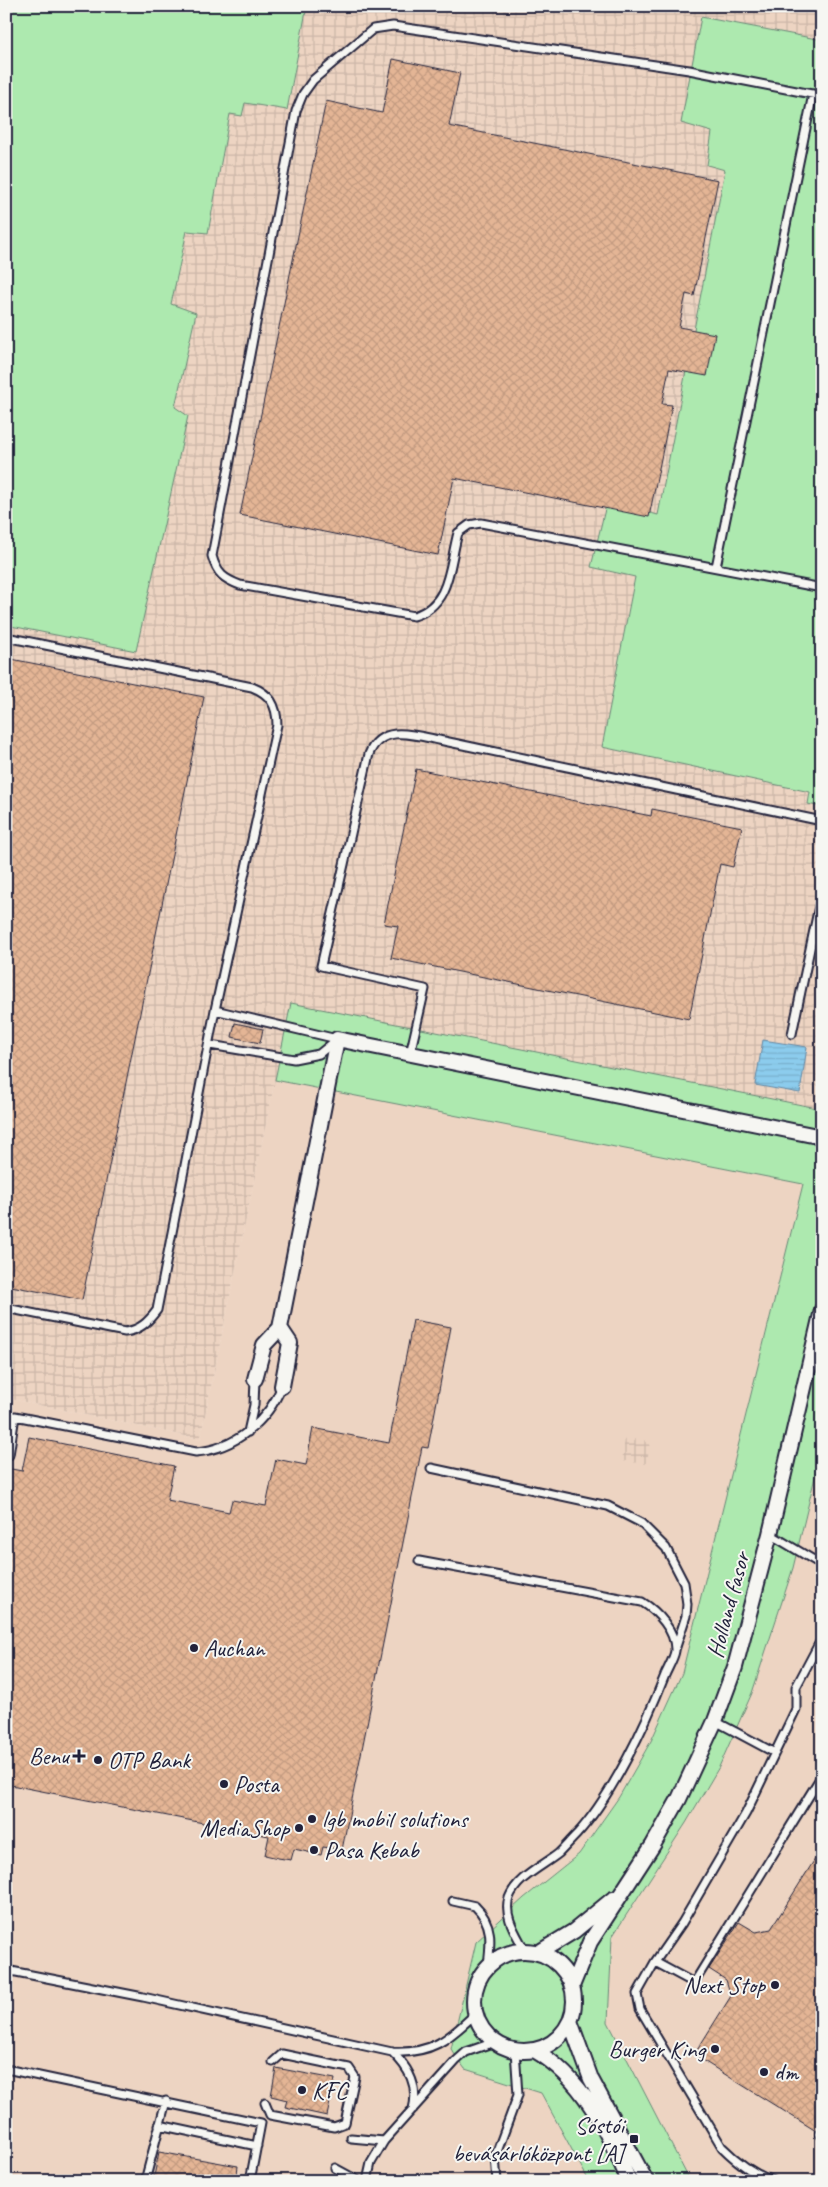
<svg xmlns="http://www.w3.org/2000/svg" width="828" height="2187" viewBox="0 0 828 2187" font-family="Caveat,sans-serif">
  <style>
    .built { fill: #edd4c2 }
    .industrial { fill: url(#industrial-grid) }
    .green { fill: #ade9af; stroke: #688675 }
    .water { fill: url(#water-rules); stroke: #6288a6 }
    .building { fill: url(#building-cross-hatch); stroke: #22223b }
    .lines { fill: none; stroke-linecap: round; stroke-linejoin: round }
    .service-casing { stroke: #22223b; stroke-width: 11 }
    .minor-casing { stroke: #22223b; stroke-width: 18 }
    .service { stroke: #f6f6f2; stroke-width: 7 }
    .minor { stroke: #f6f6f2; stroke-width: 14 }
    .poi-dot { fill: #22223b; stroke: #f6f6f2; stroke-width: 2 }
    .labels { text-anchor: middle; stroke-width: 4; stroke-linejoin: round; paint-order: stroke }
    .street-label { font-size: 24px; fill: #22223b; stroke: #f6f6f2 }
    .poi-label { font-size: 24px; fill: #22223b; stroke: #f6f6f2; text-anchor: start }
  </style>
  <defs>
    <pattern id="industrial-grid" width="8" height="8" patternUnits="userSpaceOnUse" patternTransform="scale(1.25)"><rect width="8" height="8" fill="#edd4c2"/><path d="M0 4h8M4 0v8" fill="none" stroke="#cbb6a8"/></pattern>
    <pattern id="water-rules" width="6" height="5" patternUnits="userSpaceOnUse" patternTransform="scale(1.25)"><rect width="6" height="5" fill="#8ccced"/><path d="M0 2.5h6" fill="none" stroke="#78afcc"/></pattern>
    <pattern id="building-cross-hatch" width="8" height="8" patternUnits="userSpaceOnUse" patternTransform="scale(1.25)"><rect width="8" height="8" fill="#e4b595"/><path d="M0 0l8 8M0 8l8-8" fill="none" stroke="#c39b81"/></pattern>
  </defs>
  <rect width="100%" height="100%" fill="#f1e2d6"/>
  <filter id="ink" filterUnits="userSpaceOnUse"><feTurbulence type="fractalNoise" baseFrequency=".02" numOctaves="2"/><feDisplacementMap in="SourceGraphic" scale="10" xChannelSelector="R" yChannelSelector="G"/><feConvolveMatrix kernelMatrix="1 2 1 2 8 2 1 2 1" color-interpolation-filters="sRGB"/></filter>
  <g filter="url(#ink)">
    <!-- built -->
    <path class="built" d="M275 1080 803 1184 682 1673 651 1741 619 1797 579 1854 524 1898 465 2069 541 2093 589 2181H6V1398L200 1439Z
      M822 1448V2181H690L608 2022 612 1937 686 1823 719 1767 752 1693 793 1568Z"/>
    <!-- industrial -->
    <path class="industrial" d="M307 6H822V40L701 17 712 132 725 170 658 515 607 501 591 566 635 577 602 747 810 792 808 803 822 807V1109L291 1004 200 1439 6 1398V625L136 650 175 407 196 314 171 305 187 231 208 233 230 114 245 103 287 110Z
      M625 1438 650 1441 647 1464 622 1461Z"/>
    <!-- green -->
    <path class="green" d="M6 6H307L287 110 245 103 242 116 230 114 208 233 187 231 171 304 196 313 175 407 188 416 136 651 6 625Z
      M701 17 822 40V807L808 804 810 792 602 747 635 577 591 567 607 501 658 515 725 170 707 165 712 132 681 123Z
      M291 1003 822 1109V1448L793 1568 752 1693 719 1767 686 1823 612 1937 608 2022 690 2181H589L541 2093 465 2069 451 2049 476 1942 524 1898 579 1854 619 1797 651 1741 682 1673 803 1184 275 1080Z"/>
    <!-- water -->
    <path class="water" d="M763 1040 807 1047 800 1093 755 1085Z"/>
    <!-- building -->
    <path class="building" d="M393 59 460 73 449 126 718 180 694 296 686 294 679 327 715 334 707 376 669 369 662 404 672 405 649 517 454 478 438 555 240 515 326 101 382 113Z
      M6 658 204 697 82 1300 6 1285Z
      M416 769 651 816 652 809 742 827 733 867 720 864 689 1019 391 958 398 926 384 924Z
      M235 1023 263 1029 260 1043 232 1037Z
      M413 1320 451 1327 428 1448 422 1447 342 1850 323 1847 321 1855 294 1849 291 1860 278 1858 265 1855 269 1836 6 1784V1468L22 1471 29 1437 174 1466 167 1500 229 1512 232 1500 266 1506 276 1459 306 1465 313 1428 389 1443Z
      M822 1848V2129L816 2131 694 2055 731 1996 726 1980 709 1969 739 1922 756 1932 771 1929Z
      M276 2068 335 2079 327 2116 285 2107 287 2100 271 2096Z
      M159 2152 238 2166 236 2181H153Z"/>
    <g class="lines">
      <!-- service casing -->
      <g class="service-casing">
        <path id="service" d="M822 96 689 70 393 26 373 29 313 80 303 94 296 111 212 556C217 574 224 579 240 585L414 616C451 605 449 565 458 533L469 525 481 523 822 588
          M716 567 813 94
          M6 637 252 687C270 694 277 705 277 725L215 1010 157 1310C148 1322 140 1330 125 1332L6 1308
          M215 1010 337 1039
          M792 1034 822 892
          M210 1045 294 1059 319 1054 335 1041
          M410 1054 425 989 321 966 369 754C382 722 417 736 444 741L822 821
          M248 1432 254 1405 255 1379
          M9 1455 15 1416 196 1452C235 1449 268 1421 282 1386
          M431 1468 608 1506 641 1523 666 1548 684 1583 687 1604 686 1616 675 1650
          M770 1534 822 1565
          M419 1561 642 1602C657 1611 676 1631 675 1651 674 1658 668 1668 665 1675 646 1724 612 1796 577 1834 571 1840 565 1847 559 1853 543 1866 517 1877 509 1898 503 1916 517 1935 525 1951
          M822 1638 796 1687V1709L746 1813 682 1923 655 1962 694 1983 822 1775
          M715 1721 775 1753
          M453 1901 475 1906C493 1923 491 1942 488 1965
          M655 1962 637 1994 640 2009 722 2147C737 2162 754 2175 774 2181
          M6 1970 143 1997 392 2052C431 2054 448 2040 475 2014
          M392 2052C409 2068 419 2086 413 2109
          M6 2069 261 2123 250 2181
          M265 2103 270 2115 334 2127 345 2123 355 2077 349 2068 282 2054 273 2062
          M159 2125 257 2146
          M820 2134 822 2136
          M351 2138 384 2141
          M335 2168 359 2181
          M145 2181 166 2101
          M367 2181 371 2163 384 2141 456 2061 466 2052 495 2042
          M497 2181 495 2157 518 2095 515 2050
          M819 2181 822 2180"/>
      </g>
      <!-- minor casing -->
      <g class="minor-casing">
        <path id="minor" d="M280 1328 290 1343 282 1386
          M255 1379 264 1345 280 1328 337 1039 822 1137
          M474 2001a50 50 0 1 1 100 0a50 50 0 1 1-100 0Z
          M538 1953 574 1931 613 1899
          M572 1986 590 1942 653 1845 679 1799 715 1721 735 1667 770 1534 822 1310
          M570 2021 591 2079 646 2181
          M534 2050C583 2078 607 2130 629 2181"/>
      </g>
      <!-- service -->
      <use href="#service" class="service"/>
      <!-- minor -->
      <use href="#minor" class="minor"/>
    </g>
  </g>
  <!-- markers -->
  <g class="poi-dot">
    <circle cx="194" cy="1648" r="5"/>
    <path d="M76.5 1748.5h5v5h5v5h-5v5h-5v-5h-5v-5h5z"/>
    <circle cx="98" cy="1760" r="5"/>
    <circle cx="224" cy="1784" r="5"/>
    <circle cx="312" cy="1819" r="5"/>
    <circle cx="299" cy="1828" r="5"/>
    <circle cx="314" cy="1850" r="5"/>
    <circle cx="775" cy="1985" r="5"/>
    <circle cx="715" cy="2049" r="5"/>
    <circle cx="764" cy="2072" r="5"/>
    <circle cx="302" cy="2090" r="5"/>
    <rect x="629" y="2134" width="10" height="10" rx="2.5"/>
  </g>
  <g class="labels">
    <!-- street labels -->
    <g class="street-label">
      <text transform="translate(728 1605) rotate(-75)" y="8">Holland fasor</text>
    </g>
    <!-- poi labels -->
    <g class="poi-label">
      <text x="204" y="1656">Auchan</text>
      <text x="69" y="1764" text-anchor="end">Benu</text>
      <text x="108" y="1768">OTP Bank</text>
      <text x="234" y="1792">Posta</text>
      <text x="322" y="1827">lgb mobil solutions</text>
      <text x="289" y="1836" text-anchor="end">MediaShop</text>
      <text x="324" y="1858">Pasa Kebab</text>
      <text x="765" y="1993" text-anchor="end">Next Stop</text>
      <text x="705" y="2057" text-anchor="end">Burger King</text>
      <text x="774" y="2080">dm</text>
      <text x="312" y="2098">KFC</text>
      <text x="624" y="2133" text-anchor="end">Sóstói<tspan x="624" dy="28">bevásárlóközpont [A]</tspan></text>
    </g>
  </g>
  <!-- margin -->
  <rect width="828" height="2187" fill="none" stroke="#f6f6f2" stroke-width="25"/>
  <rect x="12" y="12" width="803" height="2162" fill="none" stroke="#22223b" stroke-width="2" filter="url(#ink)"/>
</svg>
